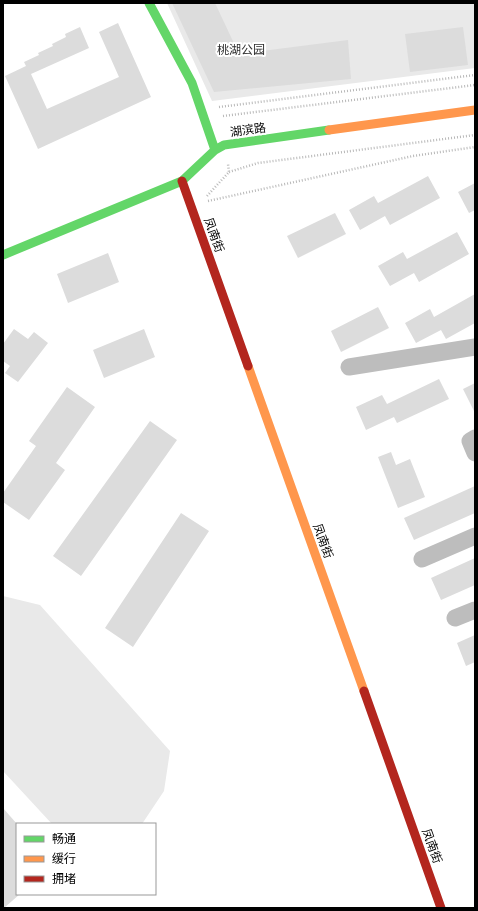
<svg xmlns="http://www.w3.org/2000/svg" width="478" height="911" viewBox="0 0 478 911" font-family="Karla,'Noto Sans SC',sans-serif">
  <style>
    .green { fill: #e9e9e9 }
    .building { fill: #dcdcdc }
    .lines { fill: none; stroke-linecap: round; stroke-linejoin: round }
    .path { stroke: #b8b8b8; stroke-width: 2.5; stroke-dasharray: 1 2; stroke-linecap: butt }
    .street { stroke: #bdbdbd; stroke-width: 17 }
    .fast { stroke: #63d668; stroke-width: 9 }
    .slow { stroke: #ff974d; stroke-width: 9 }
    .jam { stroke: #b3261e; stroke-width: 9 }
    .labels { text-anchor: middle; stroke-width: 4; stroke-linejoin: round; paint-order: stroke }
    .park-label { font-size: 12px; fill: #2e2e2e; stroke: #fff }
    .street-label { font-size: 12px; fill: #000; stroke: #fff }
  </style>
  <rect width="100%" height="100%" fill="#fff"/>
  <!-- green -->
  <path class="green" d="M167 3H475V68L212 101Z
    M3 596 40 605 170 751 164 791 142 824H52L3 771Z"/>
  <!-- building -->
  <path class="building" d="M172 3H215L239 54 348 40 351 79 214 92Z
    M118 23 151 97 38 149 5 76 26 66 24 62 39 55 38 53 53 46 52 44 66 37 65 34 80 27 89 48 31 74 47 109 119 77 99 32Z
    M463 27 468 65 410 72 405 34Z
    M428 176 440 198 390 225 385 216 360 230 349 210 374 196 378 203Z
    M475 183V210L469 213 458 192Z
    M335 213 346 234 298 258 287 236Z
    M457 232 469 254 419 282 414 273 390 286 378 266 403 252 407 259Z
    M108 253 119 282 68 303 57 274Z
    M475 294V323L446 339 441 330 416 343 405 323 430 309 434 317Z
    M378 307 389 328 341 352 331 331Z
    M14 329 28 339 34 332 48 343 18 382 5 373 10 366 3 361V344Z
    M144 329 155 357 104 378 93 350Z
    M439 379 449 399 397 423 394 417 366 430 356 407 382 395 387 404Z
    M475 383V410L474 411 463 389Z
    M67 387 95 407 56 463 65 470 29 520 3 502V493L36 446 29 441Z
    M150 421 177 440 81 576 53 556Z
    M391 452 396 465 410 459 425 497 398 508 378 457Z
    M475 486V513L414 540 404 518Z
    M181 513 209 531 133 647 105 628Z
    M475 558V585L441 600 431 578Z
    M475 635V662L466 666 457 643Z
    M3 808 17 824V894H20L4 908Z"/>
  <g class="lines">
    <!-- path -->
    <path class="path" d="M219 107 475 75
      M223 116 475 85
      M229 172 258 163 475 135
      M207 196 229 172 228 164
      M208 201 413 156 475 147"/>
    <!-- street -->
    <path class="street" d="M349 367 475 347
      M475 438 470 441 475 453
      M422 559 475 536
      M455 618 475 610"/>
    <!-- fast -->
    <path class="fast" d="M149 3 192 83 215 150
      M3 255 182 181 215 150 224 145 329 130"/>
    <!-- slow -->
    <path class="slow" d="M329 130 475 110
      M248 366 364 691"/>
    <!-- jam -->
    <path class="jam" d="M182 181 248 366
      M364 691 441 908"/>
  </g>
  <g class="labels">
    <!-- park labels -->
    <g class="park-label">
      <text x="241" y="54">桃湖公园</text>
    </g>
    <!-- street labels -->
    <g class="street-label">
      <text transform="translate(248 130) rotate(-8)" y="4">湖滨路</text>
      <text transform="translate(214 235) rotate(70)" y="4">凤南街</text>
      <text transform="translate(323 541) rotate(70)" y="4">凤南街</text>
      <text transform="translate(432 846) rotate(70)" y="4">凤南街</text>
    </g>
  </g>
  <!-- border -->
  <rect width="478" height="911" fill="none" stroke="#000000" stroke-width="8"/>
  <!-- legend -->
  <rect x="16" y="823" width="140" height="72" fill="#ffffff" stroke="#999999"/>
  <rect x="24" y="836" width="20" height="6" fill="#63d668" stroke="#999999"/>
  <text x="52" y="843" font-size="12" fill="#000000">畅通</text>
  <rect x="24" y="856" width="20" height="6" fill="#ff974d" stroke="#999999"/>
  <text x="52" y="863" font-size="12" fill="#000000">缓行</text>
  <rect x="24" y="876" width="20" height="6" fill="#b3261e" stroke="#999999"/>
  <text x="52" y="883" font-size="12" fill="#000000">拥堵</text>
</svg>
